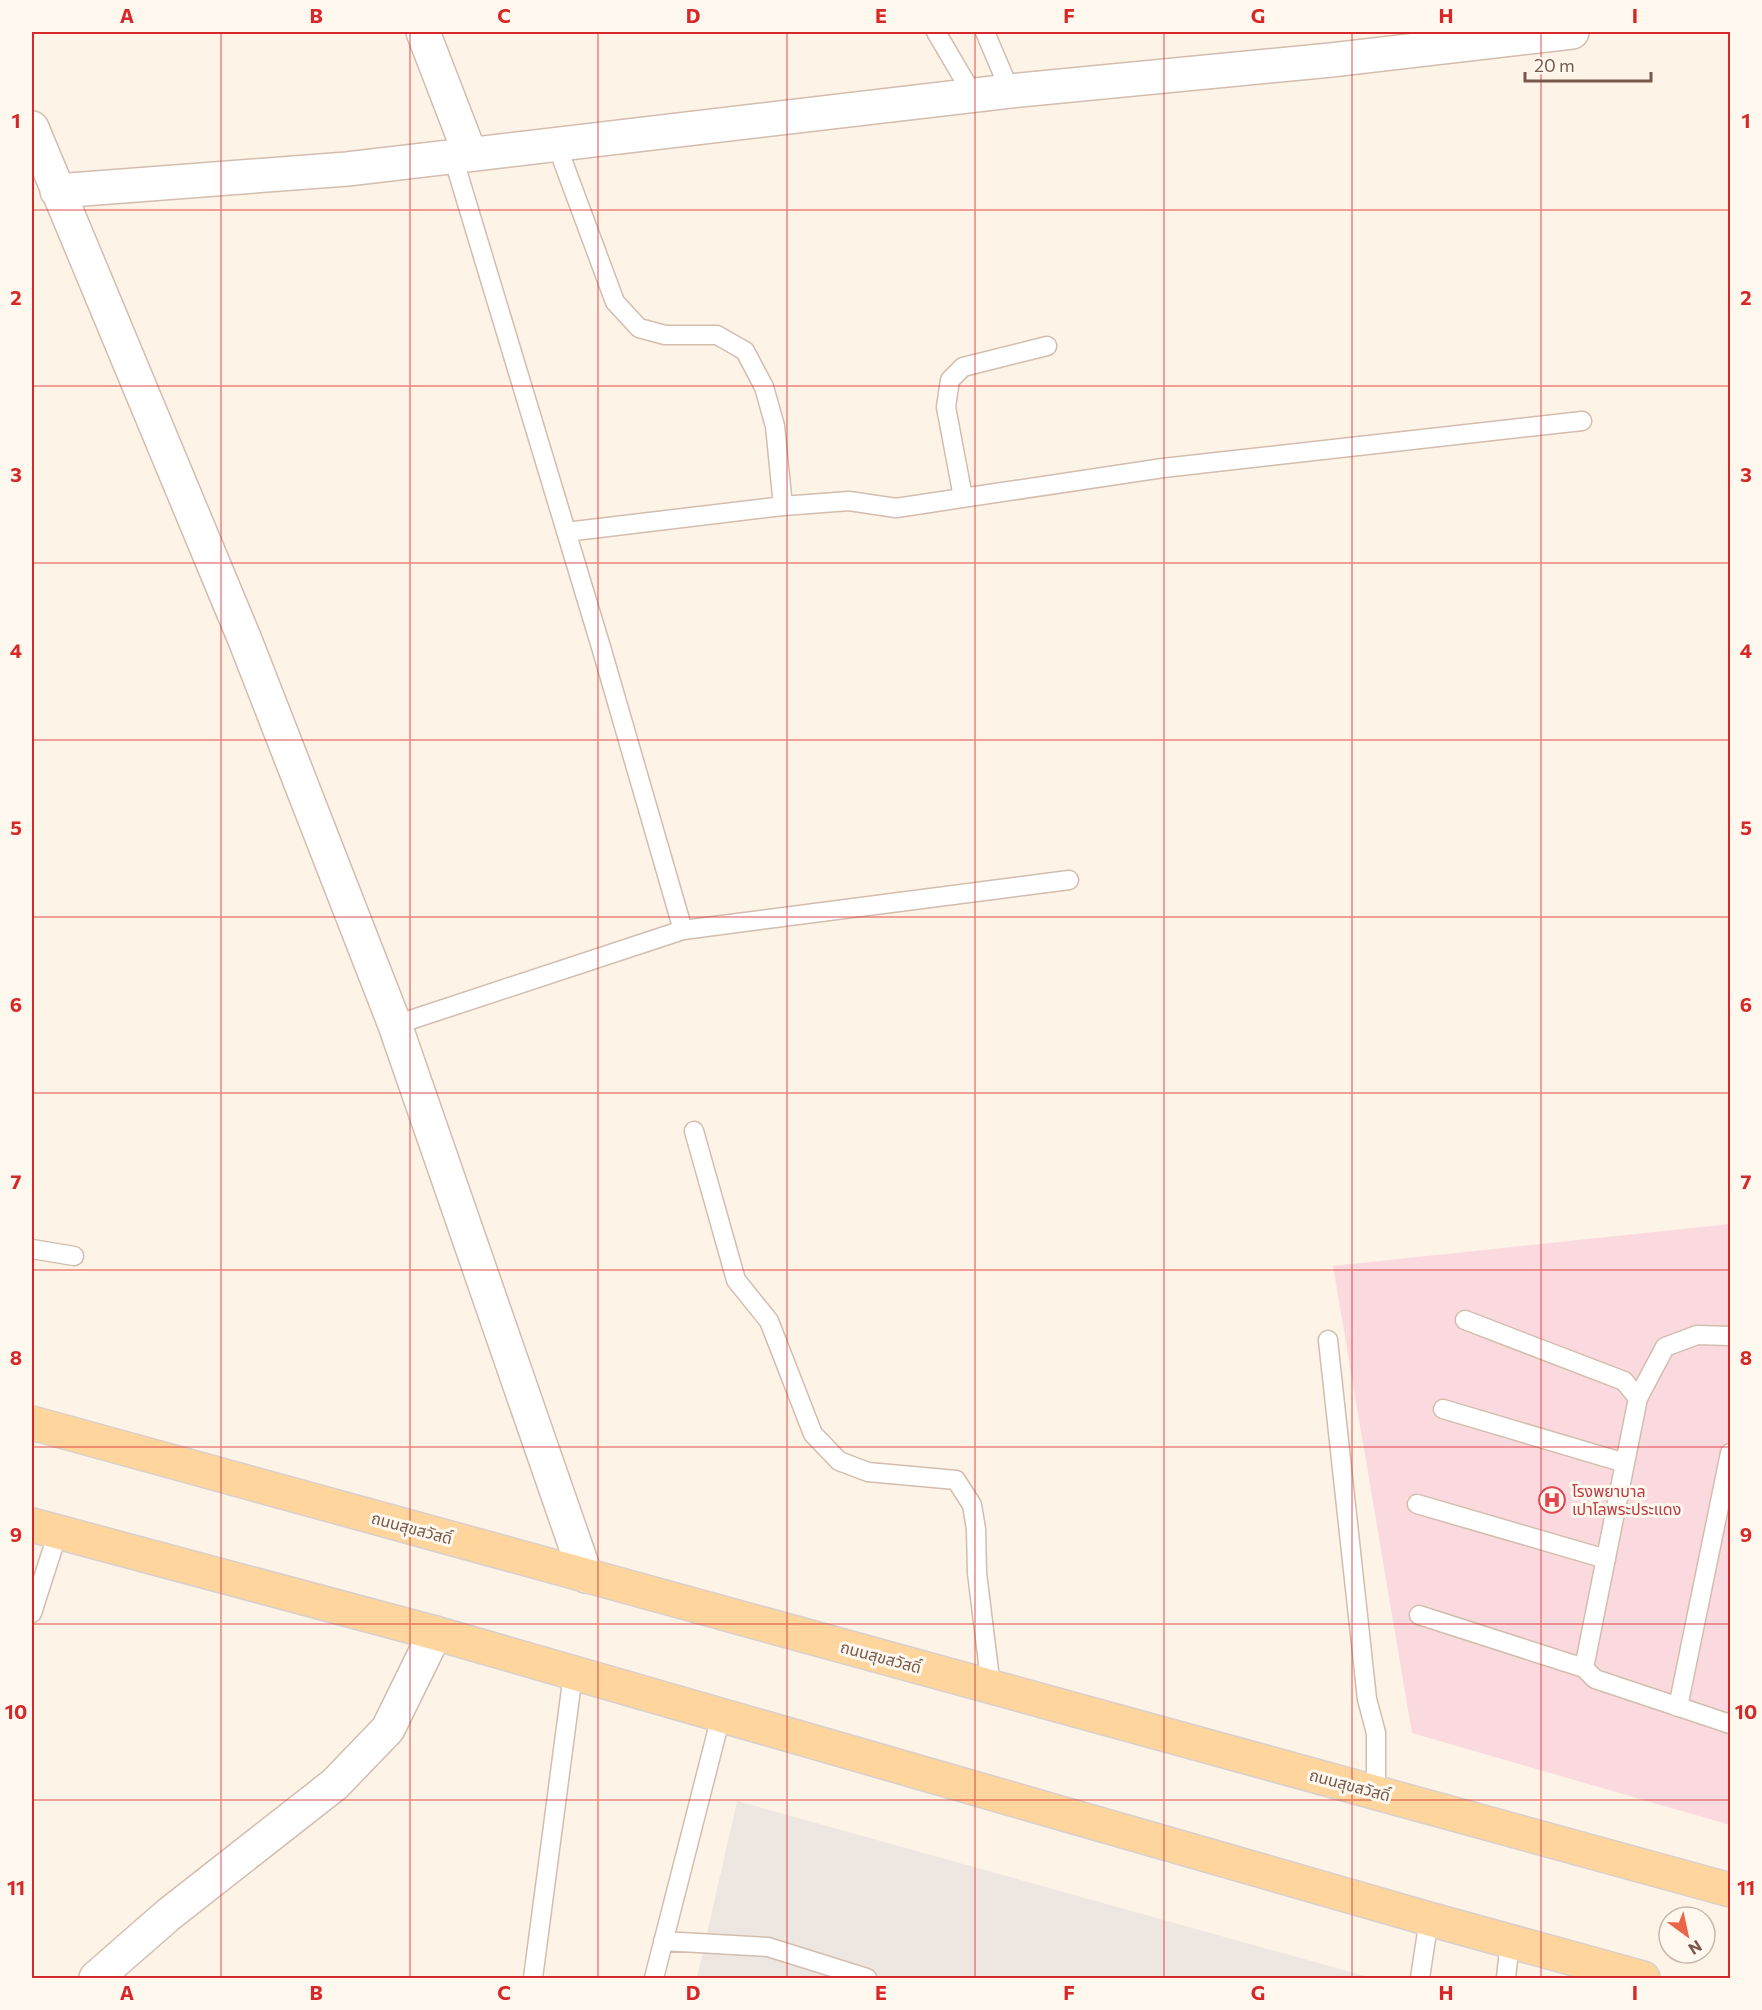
<svg xmlns="http://www.w3.org/2000/svg" width="1762" height="2010" viewBox="0 0 1762 2010" font-family="Commissioner,'Noto Sans Thai',sans-serif">
  <style>
    .industrial { fill: #eee6e1 }
    .medical { fill: #fbdadf }
    .lines { fill: none; stroke-linecap: round; stroke-linejoin: round }
    .lane-casing { stroke: #d2bdae; stroke-width: 21 }
    .street-casing { stroke: #d2bdae; stroke-width: 36 }
    .primary-casing { stroke: #d9d0cc; stroke-width: 36 }
    .lane { stroke: #fff; stroke-width: 18 }
    .street { stroke: #fff; stroke-width: 33 }
    .primary { stroke: #fed59d; stroke-width: 33 }
    .grid { fill: none; stroke: #d62828; stroke-width: 1.5; stroke-opacity: 0.55 }
    .labels { text-anchor: middle; stroke-width: 6; stroke-linejoin: round; paint-order: stroke }
    .health-label { font-size: 16px; fill: #be3a42; stroke: #fff8ee; text-anchor: start }
    .street-label { font-size: 16px; fill: #78584a; stroke: #fff8ee }
    .neatline { fill: none; stroke: #d62828; stroke-width: 2 }
    .grid-label { font-size: 20px; text-anchor: middle; font-weight: bold; fill: #d62828 }
  </style>
  <rect width="100%" height="100%" fill="#fdf3e7"/>
  <!-- industrial -->
  <path class="industrial" d="M737 1801 1372 1978H697Z"/>
  <!-- medical -->
  <path class="medical" d="M1730 1224V1825L1412 1733 1333 1266Z"/>
  <g class="lines">
    <!-- lane casing -->
    <g class="lane-casing">
      <path id="lane" d="M936 32 973 95
        M985 32 1010 91
        M556 143 615 302 639 328 665 335H717L745 351 764 387 775 426 783 506
        M963 497 946 407 950 380 963 367 1047 346
        M566 532 783 506 849 501 896 508 1163 468 1582 421
        M683 930 1069 880
        M395 1025 683 930 601 647 453 157
        M694 1131 736 1280 769 1321 813 1434 839 1461 868 1472 956 1480 972 1505 976 1529 977 1573 991 1687
        M32 1249 74 1256
        M1465 1320 1624 1381 1638 1398 1584 1668 1595 1679 1730 1724
        M1328 1340 1367 1699 1376 1733V1792
        M1638 1398 1665 1347 1697 1335 1730 1336
        M1443 1409 1625 1463
        M1417 1504 1606 1559
        M32 1613 58 1532
        M1419 1615 1584 1668
        M1678 1707 1730 1453
        M663 1941 768 1947 867 1978
        M533 1978 573 1674
        M654 1978 721 1716
        M1420 1978 1429 1919
        M1506 1978 1510 1941"/>
    </g>
    <!-- street casing -->
    <g class="street-casing">
      <path id="street" d="M423 32 470 154
        M32 128 245 640 395 1025 586 1576
        M57 191 347 169 1010 91 1331 60 1572 32
        M96 1978 168 1915 335 1784 388 1729 435 1633"/>
    </g>
    <!-- primary casing -->
    <g class="primary-casing">
      <path id="primary" d="M32 1423 1730 1890
        M32 1525 435 1633 1429 1919 1643 1978"/>
    </g>
    <!-- lane -->
    <use href="#lane" class="lane"/>
    <!-- street -->
    <use href="#street" class="street"/>
    <!-- primary -->
    <use href="#primary" class="primary"/>
  </g>
  <!-- grid -->
  <path class="grid" d="M221 32V1978M410 32V1978M598 32V1978M787 32V1978M975 32V1978M1164 32V1978M1352 32V1978M1541 32V1978M32 210H1730M32 386H1730M32 563H1730M32 740H1730M32 917H1730M32 1093H1730M32 1270H1730M32 1447H1730M32 1624H1730M32 1800H1730"/>
  <!-- icons -->
  <defs>
    <g id="hospital-ring" transform="scale(1.35)"><circle r="9.5" fill="#fff8ee" stroke="#e0444e" stroke-width="1.5"/><path d="M-5-5h3v3.5h4V-5h3V5h-3V1.5h-4V5h-3Z" fill="#e0444e"/></g>
  </defs>
  <g fill-rule="evenodd">
    <use href="#hospital-ring" x="1552" y="1500"/>
  </g>
  <g class="labels">
    <!-- health labels -->
    <g class="health-label">
      <text x="1572" y="1497">โรงพยาบาล<tspan x="1572" dy="18">เปาโลพระประแดง</tspan></text>
    </g>
    <!-- street labels -->
    <g class="street-label">
      <text transform="translate(412 1528) rotate(15)" y="6">ถนนสุขสวัสดิ์</text>
      <text transform="translate(881 1657) rotate(15)" y="6">ถนนสุขสวัสดิ์</text>
      <text transform="translate(1350 1785) rotate(15)" y="6">ถนนสุขสวัสดิ์</text>
    </g>
  </g>
  <!-- border -->
  <rect width="1762" height="2010" fill="none" stroke="#fff8ee" stroke-width="66"/>
  <!-- north arrow -->
  <g transform="translate(1687 1935) rotate(147)"><circle r="28" fill="#fff8ee" stroke="#c9b8ac" stroke-width="1.5"/>
  <path d="M0-4.5L10 22L0 15L-10 22Z" fill="#eb6548"/>
  <text y="-9" font-size="16" font-weight="bold" text-anchor="middle" fill="#78584a">N</text>
  </g>
  <!-- scale -->
  <path d="M1525 72v9h126v-9" fill="none" stroke="#78584a" stroke-width="3"/>
  <text x="1534" y="72" font-size="18" fill="#78584a" stroke="#fff8ee" stroke-width="4.5" paint-order="stroke">20 m</text>
  <rect x="33" y="33" width="1696" height="1944" class="neatline"/>
  <g class="grid-label">
    <text x="127" y="23">A</text>
    <text x="316" y="23">B</text>
    <text x="504" y="23">C</text>
    <text x="693" y="23">D</text>
    <text x="881" y="23">E</text>
    <text x="1069" y="23">F</text>
    <text x="1258" y="23">G</text>
    <text x="1446" y="23">H</text>
    <text x="1635" y="23">I</text>
    <text x="16" y="128">1</text>
    <text x="1746" y="128">1</text>
    <text x="16" y="305">2</text>
    <text x="1746" y="305">2</text>
    <text x="16" y="482">3</text>
    <text x="1746" y="482">3</text>
    <text x="16" y="658">4</text>
    <text x="1746" y="658">4</text>
    <text x="16" y="835">5</text>
    <text x="1746" y="835">5</text>
    <text x="16" y="1012">6</text>
    <text x="1746" y="1012">6</text>
    <text x="16" y="1189">7</text>
    <text x="1746" y="1189">7</text>
    <text x="16" y="1365">8</text>
    <text x="1746" y="1365">8</text>
    <text x="16" y="1542">9</text>
    <text x="1746" y="1542">9</text>
    <text x="16" y="1719">10</text>
    <text x="1746" y="1719">10</text>
    <text x="16" y="1895">11</text>
    <text x="1746" y="1895">11</text>
    <text x="127" y="2000">A</text>
    <text x="316" y="2000">B</text>
    <text x="504" y="2000">C</text>
    <text x="693" y="2000">D</text>
    <text x="881" y="2000">E</text>
    <text x="1069" y="2000">F</text>
    <text x="1258" y="2000">G</text>
    <text x="1446" y="2000">H</text>
    <text x="1635" y="2000">I</text>
  </g>
</svg>
